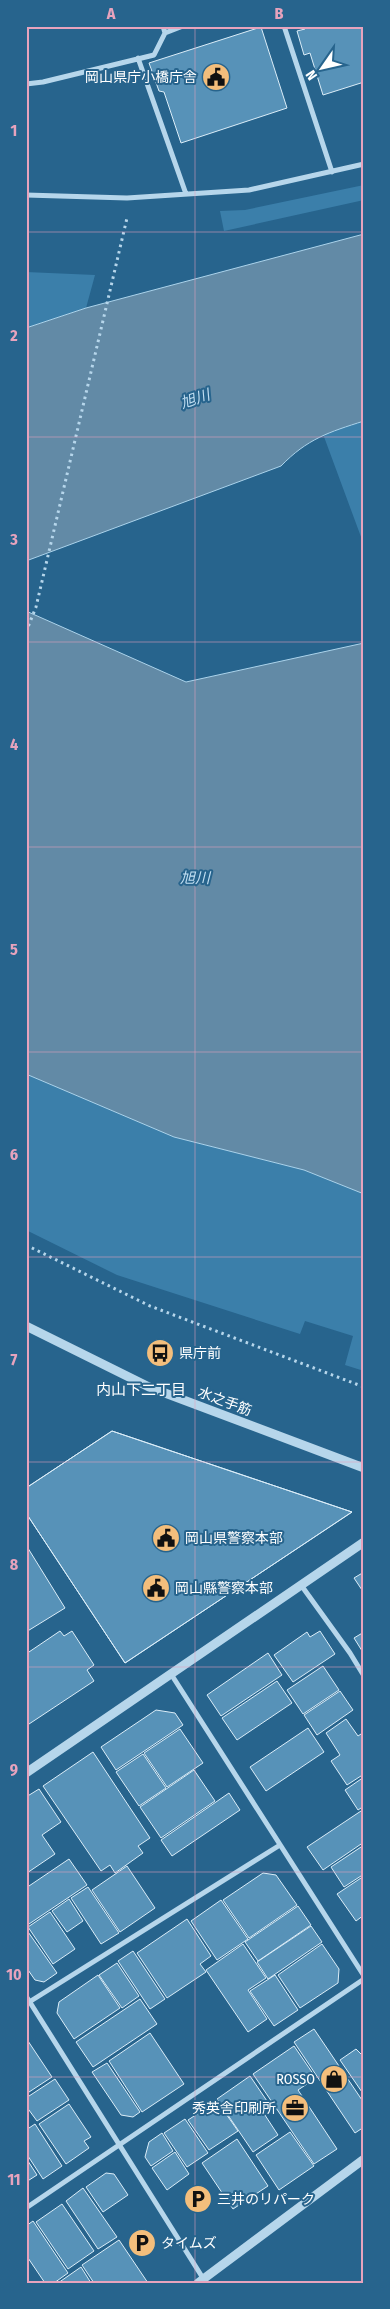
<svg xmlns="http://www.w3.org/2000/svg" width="390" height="2309" viewBox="0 0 390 2309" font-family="'Fira Sans Condensed','Noto Sans JP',sans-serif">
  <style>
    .green { fill: #3b7faa }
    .water { fill: #628aa6; stroke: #abd3eb }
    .building { fill: #5792b8; stroke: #dbedf8 }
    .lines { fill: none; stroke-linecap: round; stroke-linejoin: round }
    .path { stroke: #b6d6eb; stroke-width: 3; stroke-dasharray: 2.5 4; stroke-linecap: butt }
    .minor { stroke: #b6d6eb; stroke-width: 5 }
    .tertiary { stroke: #b6d6eb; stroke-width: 9 }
    .grid { fill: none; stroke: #e7a3bd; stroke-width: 1; stroke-opacity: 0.55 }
    .labels { text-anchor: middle; stroke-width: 4; stroke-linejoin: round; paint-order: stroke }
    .poi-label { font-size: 14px; fill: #fff; stroke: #27648d; text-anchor: start }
    .street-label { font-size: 14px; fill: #fff; stroke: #27648d }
    .water-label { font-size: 15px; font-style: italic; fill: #c2dff2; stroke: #27648d }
    .neighbourhood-label { font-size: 15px; fill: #fff; stroke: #27648d }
    .neatline { fill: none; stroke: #e7a3bd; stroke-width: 2 }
    .grid-label { font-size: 16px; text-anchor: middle; font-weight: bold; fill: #e7a3bd }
  </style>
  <rect width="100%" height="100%" fill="#27648d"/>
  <!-- green -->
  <path class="green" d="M364 185V200L224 231 220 211 245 210Z
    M26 272 95 275 86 308 26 328Z
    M364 421V545L323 434Z
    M26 1074 174 1137 304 1170 364 1194V1371L345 1365 353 1336 305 1321 300 1334 117 1275 26 1230Z"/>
  <!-- water -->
  <path class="water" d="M364 234V421C329 432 307 439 281 466L26 561V328L86 308Z
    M26 611 186 682 364 643V1194L304 1170 174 1137 26 1074Z"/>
  <!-- building -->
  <path class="building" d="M304 26H364V82L323 95 310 53 304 55 297 31 305 29Z
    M261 27 287 108 181 143 164 92 159 91 149 63Z
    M112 1431 352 1512 125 1663 26 1513V1488Z
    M112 1431 352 1512 125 1663 26 1513V1488Z
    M26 1545 65 1608 26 1632Z
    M364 1572V1593L354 1578Z
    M60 1631 64 1636 72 1631 94 1665 87 1670 94 1681 26 1726V1654Z
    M320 1631 335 1654 293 1682 274 1655 307 1632 310 1637Z
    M364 1632V1654L354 1638Z
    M268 1653 282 1675 221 1716 207 1695Z
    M323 1666 339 1690 303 1714 287 1690Z
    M277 1681 292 1703 237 1740 222 1718Z
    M340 1691 353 1710 317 1735 304 1715Z
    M156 1710 175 1713 183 1725 116 1770 101 1747Z
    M346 1719 358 1736 364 1732V1774L347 1785 331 1761 340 1755 326 1733Z
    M308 1728 324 1752 266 1791 250 1767Z
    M180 1729 203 1763 167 1787 144 1753Z
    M93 1752 150 1838 138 1846 143 1853 115 1873 110 1865 101 1871 43 1786Z
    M143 1754 166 1788 139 1806 116 1772Z
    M194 1770 215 1801 161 1838 140 1807Z
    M364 1777V1806L358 1810 345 1790Z
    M39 1789 61 1822 42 1835 55 1854 27 1873 26 1797Z
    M229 1793 240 1810 172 1856 161 1840Z
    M364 1809V1842L323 1870 307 1847Z
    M364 1845V1874L344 1887 331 1867Z
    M69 1859 87 1885 26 1926V1888Z
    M127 1866 155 1908 120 1932 92 1890Z
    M263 1873 276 1875 297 1905 249 1938 223 1900Z
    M364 1876V1915L356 1921 337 1894Z
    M88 1887 119 1933 101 1944 71 1898Z
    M69 1899 83 1921 67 1932 52 1911Z
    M221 1900 248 1939 217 1960 191 1921Z
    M298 1906 311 1925 258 1961 245 1942Z
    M50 1912 75 1949 53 1964 28 1927Z
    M187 1919 211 1956 200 1964 206 1972 167 1998 137 1953Z
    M311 1926 322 1942 268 1979 257 1962Z
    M26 1929 57 1973 44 1982 35 1980 26 1967Z
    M243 1944 266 1978 248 1990 267 2019 248 2032 206 1970Z
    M322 1944 339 1969 338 1983 300 2008 278 1975Z
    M133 1951 165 1999 150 2009 118 1961Z
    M117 1963 139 1996 122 2008 99 1975Z
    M98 1975 120 2008 74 2039 57 2013 59 2002Z
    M275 1975 298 2010 274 2026 250 1991Z
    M140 1999 157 2024 93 2067 76 2042Z
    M314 2029 364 2103V2127L355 2133 294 2042Z
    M150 2033 184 2084 142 2112 109 2061Z
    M26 2038 52 2077 26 2094Z
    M294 2046 316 2078 298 2090 337 2149 314 2164 253 2074Z
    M356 2049 364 2057V2095L340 2060Z
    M107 2063 140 2112 133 2117 121 2115 92 2072Z
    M250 2076 267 2101 259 2106 278 2135 253 2152 217 2099Z
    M55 2079 69 2100 37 2121 26 2106V2098Z
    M217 2101 238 2131 209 2150 188 2120Z
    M69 2104 91 2137 84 2141 89 2148 66 2164 39 2124Z
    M185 2119 208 2153 187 2167 164 2133Z
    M35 2124 62 2166 43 2179 26 2153V2130Z
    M290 2132 314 2166 279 2190 256 2155Z
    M162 2133 173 2151 151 2166 145 2157 149 2142Z
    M237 2139 268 2186 233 2209 202 2163Z
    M175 2152 189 2174 167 2190 152 2168Z
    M26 2158 37 2175 26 2182Z
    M106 2173 114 2174 128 2195 103 2212 86 2187Z
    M83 2188 117 2237 98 2249 66 2201Z
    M62 2204 94 2251 68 2269 36 2222Z
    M33 2221 68 2273 54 2283H45L26 2255V2226Z
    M119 2240 148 2283H94L82 2265Z
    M81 2267 91 2283H58Z"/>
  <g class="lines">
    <!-- path -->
    <path class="path" d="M26 632 36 607 127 218
      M26 1245 150 1306 364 1387"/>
    <!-- minor -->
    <path class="minor" d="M284 26 332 172
      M165 33 183 26
      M138 58 186 194
      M26 84 43 82 154 55 165 33 163 26
      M26 195 127 198 249 190 364 164
      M301 1585 350 1653 364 1676
      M171 1674 364 1976
      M26 1996 206 2283
      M26 2004 280 1845
      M26 2208 364 1979"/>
    <!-- tertiary -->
    <path class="tertiary" d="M26 1326 149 1387 364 1468
      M26 1773 364 1542
      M198 2283 364 2159"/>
  </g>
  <!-- grid -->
  <path class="grid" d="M195 26V2283M26 232H364M26 437H364M26 642H364M26 847H364M26 1052H364M26 1257H364M26 1462H364M26 1667H364M26 1872H364M26 2077H364"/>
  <!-- icons -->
  <defs>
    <g id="civic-disc" transform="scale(1.4375)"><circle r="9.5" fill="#f3be7c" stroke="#27648d"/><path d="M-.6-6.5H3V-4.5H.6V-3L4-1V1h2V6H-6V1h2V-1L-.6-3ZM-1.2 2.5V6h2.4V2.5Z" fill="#111"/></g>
    <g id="bus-disc" transform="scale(1.4375)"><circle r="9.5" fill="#f3be7c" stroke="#27648d"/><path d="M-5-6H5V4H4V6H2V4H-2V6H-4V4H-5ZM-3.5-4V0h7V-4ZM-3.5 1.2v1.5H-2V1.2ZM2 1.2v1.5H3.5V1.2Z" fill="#111"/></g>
    <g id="shop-disc" transform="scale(1.4375)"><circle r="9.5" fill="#f3be7c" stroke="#27648d"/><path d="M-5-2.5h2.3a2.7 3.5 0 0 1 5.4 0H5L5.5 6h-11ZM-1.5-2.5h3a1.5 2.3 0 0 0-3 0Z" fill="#111"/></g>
    <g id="office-disc" transform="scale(1.4375)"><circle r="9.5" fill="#f3be7c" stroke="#27648d"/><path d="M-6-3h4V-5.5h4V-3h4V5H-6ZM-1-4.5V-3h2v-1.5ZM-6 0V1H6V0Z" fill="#111"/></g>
    <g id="parking-disc" transform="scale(1.4375)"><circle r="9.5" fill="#f3be7c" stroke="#27648d"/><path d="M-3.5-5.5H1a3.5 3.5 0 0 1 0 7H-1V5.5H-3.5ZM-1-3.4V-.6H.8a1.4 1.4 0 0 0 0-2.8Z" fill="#111"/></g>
  </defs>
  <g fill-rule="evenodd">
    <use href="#civic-disc" x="216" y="77"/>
    <use href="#bus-disc" x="160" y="1353"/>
    <use href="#civic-disc" x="166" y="1538"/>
    <use href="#civic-disc" x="156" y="1588"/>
    <use href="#shop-disc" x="334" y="2079"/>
    <use href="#office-disc" x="295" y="2108"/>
    <use href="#parking-disc" x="198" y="2199"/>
    <use href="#parking-disc" x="142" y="2243"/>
  </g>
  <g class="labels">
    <!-- poi labels -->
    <g class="poi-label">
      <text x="197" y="82" text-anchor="end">岡山県庁小橋庁舎</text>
      <text x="179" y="1358">県庁前</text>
      <text x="185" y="1543">岡山県警察本部</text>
      <text x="175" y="1593">岡山縣警察本部</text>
      <text x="315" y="2084" text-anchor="end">ROSSO</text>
      <text x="276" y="2113" text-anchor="end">秀英舎印刷所</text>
      <text x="217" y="2204">三井のリパーク</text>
      <text x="161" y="2248">タイムズ</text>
    </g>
    <!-- street labels -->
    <g class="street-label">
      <text transform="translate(225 1401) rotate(21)" y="5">水之手筋</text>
    </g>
    <!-- water labels -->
    <g class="water-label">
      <text transform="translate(195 399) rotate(-19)" y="5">旭川</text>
      <text x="195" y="883">旭川</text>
    </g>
    <!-- neighbourhood labels -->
    <g class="neighbourhood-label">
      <text x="141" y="1395">内山下二丁目</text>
    </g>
  </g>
  <!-- border -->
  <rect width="390" height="2309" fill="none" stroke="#27648d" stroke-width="55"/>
  <!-- north arrow -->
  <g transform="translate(322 68) rotate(236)" stroke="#27648d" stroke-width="4" paint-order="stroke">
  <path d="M0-4L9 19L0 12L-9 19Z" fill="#ffffff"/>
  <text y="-8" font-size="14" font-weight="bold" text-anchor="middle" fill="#ffffff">N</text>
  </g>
  <rect x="28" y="28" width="334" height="2254" class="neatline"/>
  <g class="grid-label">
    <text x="111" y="19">A</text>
    <text x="279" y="19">B</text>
    <text x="14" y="136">1</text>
    <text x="14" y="341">2</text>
    <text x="14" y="545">3</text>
    <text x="14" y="750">4</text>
    <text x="14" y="955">5</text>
    <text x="14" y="1160">6</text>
    <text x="14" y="1365">7</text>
    <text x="14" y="1570">8</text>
    <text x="14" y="1775">9</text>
    <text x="14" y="1980">10</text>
    <text x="14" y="2185">11</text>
  </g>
</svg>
